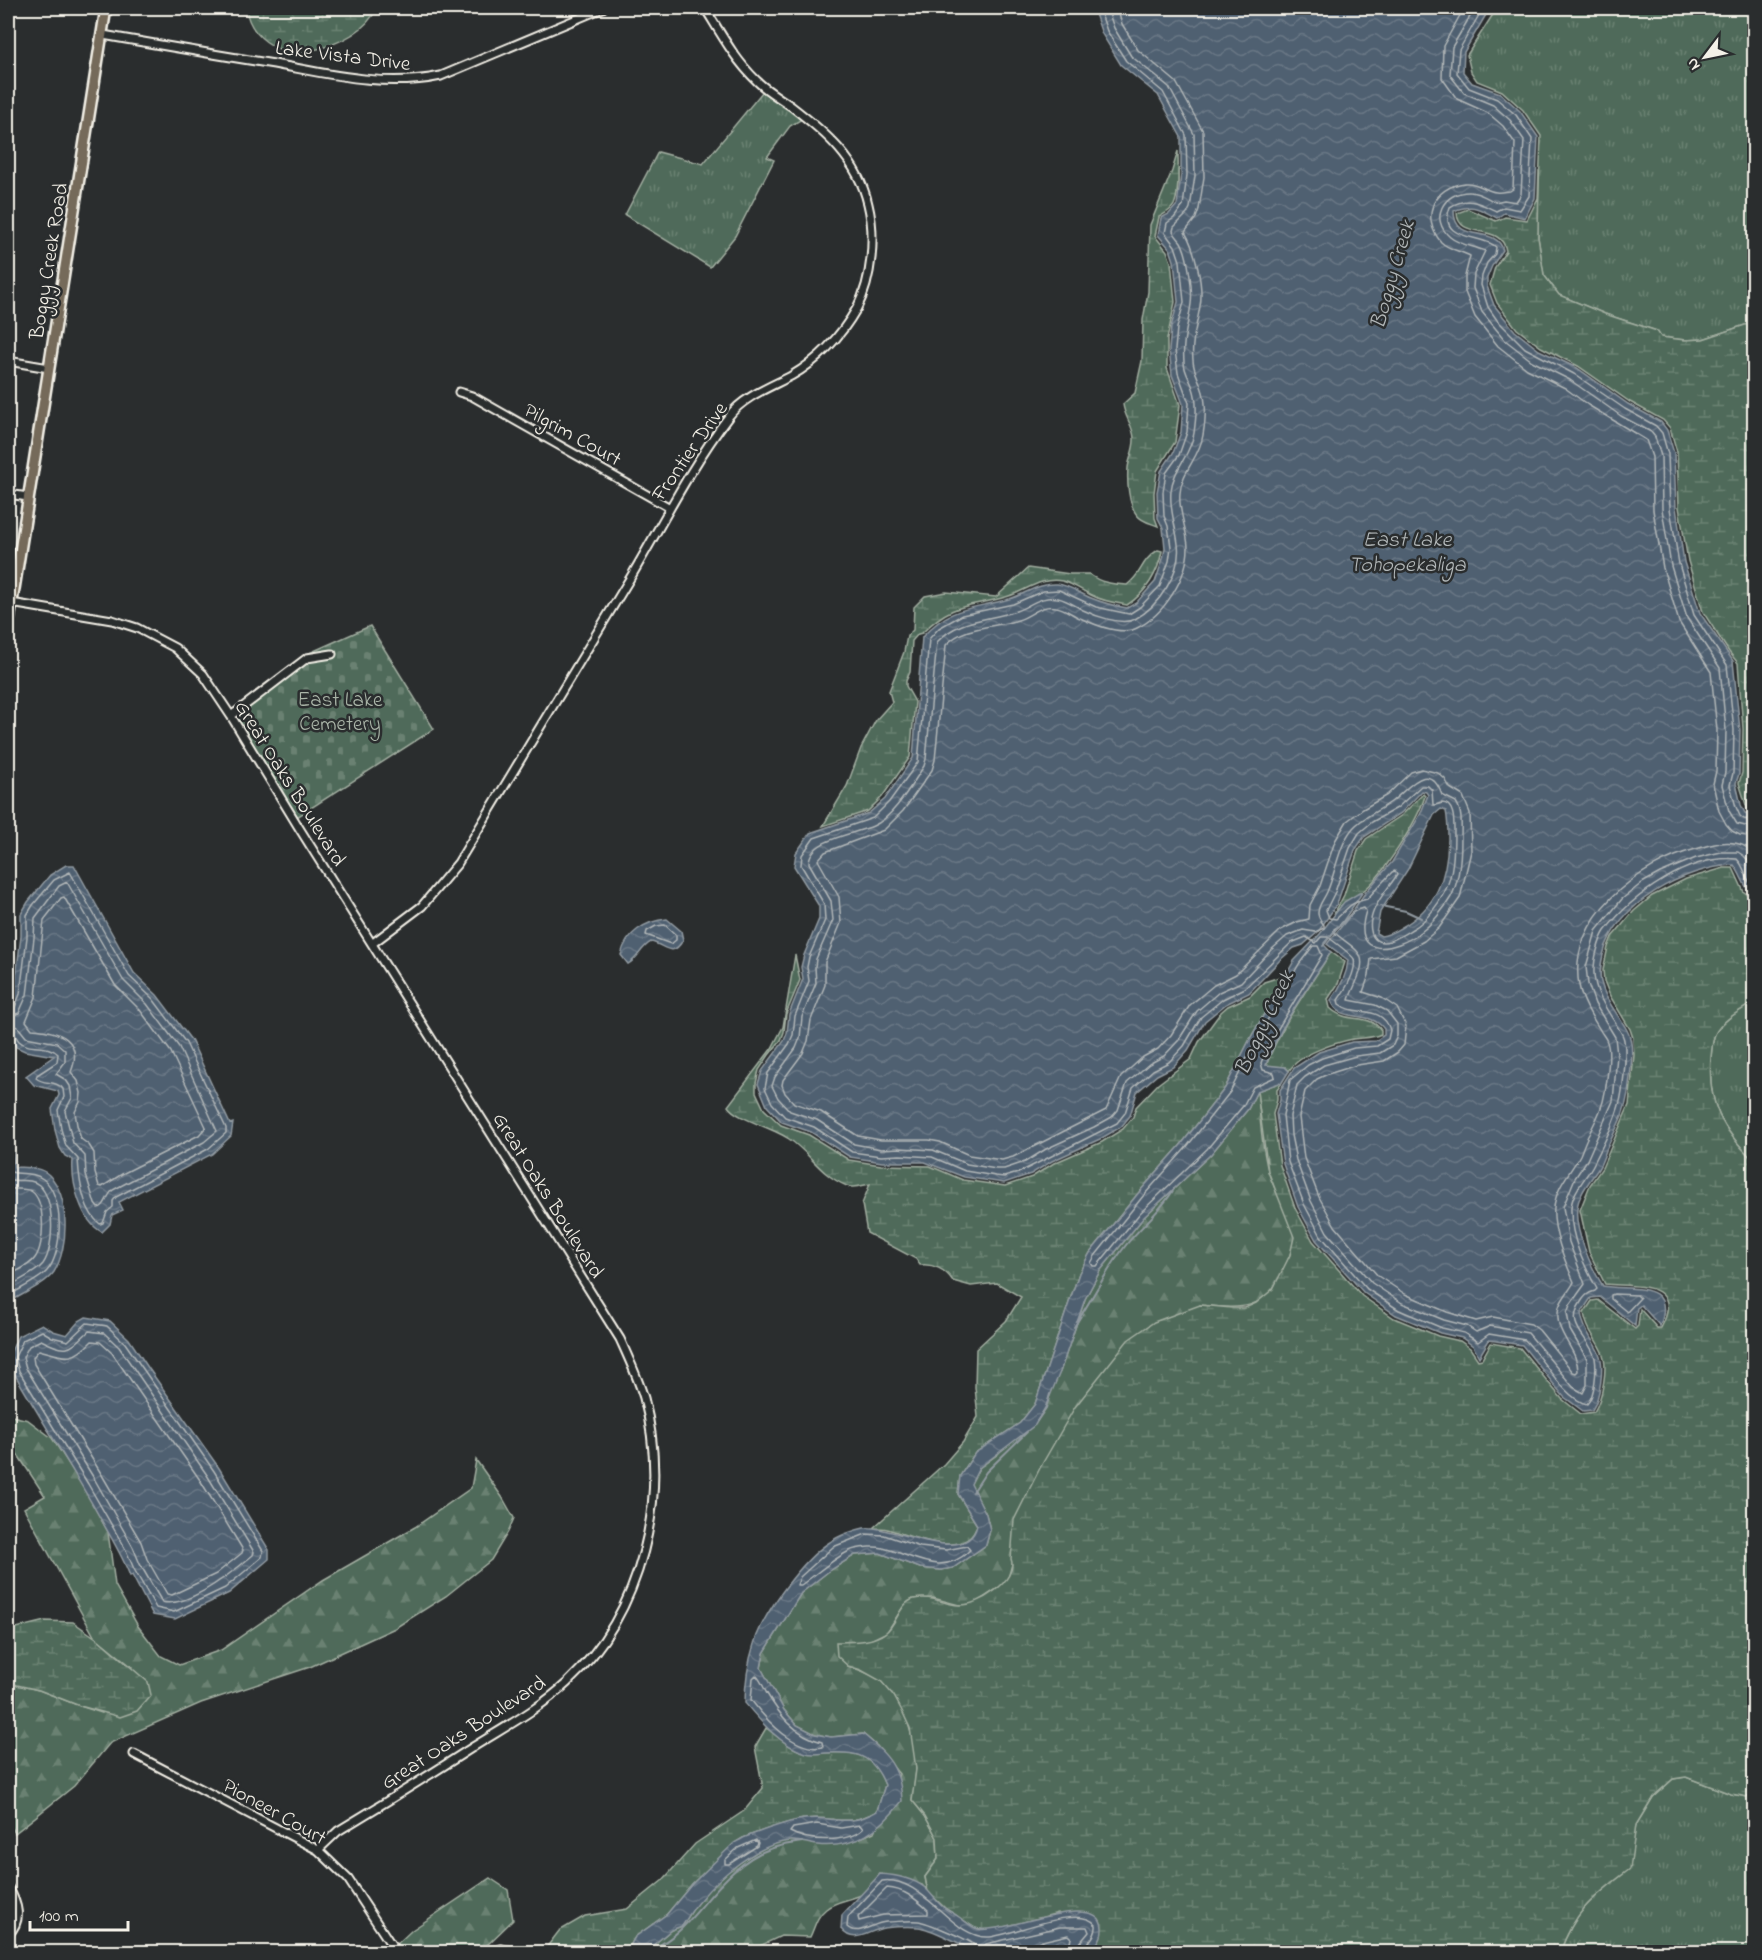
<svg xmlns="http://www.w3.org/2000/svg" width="1762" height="1960" viewBox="0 0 1762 1960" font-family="'Indie Flower',sans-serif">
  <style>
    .grass { fill: url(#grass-tufts); stroke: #a2aea1; stroke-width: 1.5 }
    .forest { fill: url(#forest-firs); stroke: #a2aea1; stroke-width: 1.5 }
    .wetland { fill: url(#wetland-marsh); stroke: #a2aea1; stroke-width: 1.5 }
    .cemetery { fill: url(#cemetery-stones); stroke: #a2aea1; stroke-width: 1.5 }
    .water { fill: url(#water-waves); stroke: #919aa1; stroke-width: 1.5; fill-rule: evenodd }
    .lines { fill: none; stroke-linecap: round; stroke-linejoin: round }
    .shore { stroke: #b2b7b8; stroke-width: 1.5 }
    .stream { stroke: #919aa1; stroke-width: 2 }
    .minor-casing { stroke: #f4f1e8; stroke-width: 11 }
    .major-casing { stroke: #f4f1e8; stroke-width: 14 }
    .minor { stroke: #2a2d2e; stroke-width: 7 }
    .major { stroke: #746a5a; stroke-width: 9 }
    .labels { text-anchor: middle; stroke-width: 5; stroke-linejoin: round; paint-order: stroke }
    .street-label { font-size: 21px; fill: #f4f1e8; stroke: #2a2d2e }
    .park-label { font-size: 21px; fill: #aab5a8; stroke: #2a2d2e }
    .water-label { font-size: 22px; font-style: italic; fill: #b2b7b8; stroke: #2a2d2e }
  </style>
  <defs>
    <pattern id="grass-tufts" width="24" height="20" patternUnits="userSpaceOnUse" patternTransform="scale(1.5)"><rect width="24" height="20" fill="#506b5a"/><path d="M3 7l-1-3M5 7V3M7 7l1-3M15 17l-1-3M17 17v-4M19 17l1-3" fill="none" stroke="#6a8172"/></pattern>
    <pattern id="forest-firs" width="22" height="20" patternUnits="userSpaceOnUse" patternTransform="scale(1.5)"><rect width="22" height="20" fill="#506b5a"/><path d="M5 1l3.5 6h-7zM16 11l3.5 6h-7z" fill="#6a8172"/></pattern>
    <pattern id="wetland-marsh" width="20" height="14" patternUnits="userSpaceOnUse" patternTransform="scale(1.5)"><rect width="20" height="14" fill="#506b5a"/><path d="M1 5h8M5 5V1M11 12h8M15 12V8" fill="none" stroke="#6a8172"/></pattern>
    <pattern id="cemetery-stones" width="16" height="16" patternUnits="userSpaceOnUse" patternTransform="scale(1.5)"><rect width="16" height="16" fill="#506b5a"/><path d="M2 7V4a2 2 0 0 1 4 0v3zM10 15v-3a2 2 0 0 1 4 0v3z" fill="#6a8172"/></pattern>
    <pattern id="water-waves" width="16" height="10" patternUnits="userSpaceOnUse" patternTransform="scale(1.5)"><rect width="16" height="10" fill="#4f6071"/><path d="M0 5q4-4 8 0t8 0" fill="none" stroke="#697785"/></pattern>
  </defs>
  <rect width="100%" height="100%" fill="#2a2d2e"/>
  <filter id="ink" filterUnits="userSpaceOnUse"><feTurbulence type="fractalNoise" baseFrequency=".0167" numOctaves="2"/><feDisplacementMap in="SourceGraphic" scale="12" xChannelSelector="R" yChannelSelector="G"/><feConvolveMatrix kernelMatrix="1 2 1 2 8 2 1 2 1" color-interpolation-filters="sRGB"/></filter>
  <g filter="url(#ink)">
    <!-- grass -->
    <path class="grass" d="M1497 8H1754V322L1703 339 1685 340 1660 337 1657 331 1605 314 1559 295 1544 275 1538 237V211L1541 136 1523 110 1502 91 1477 81 1471 72 1467 55Z
      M763 91 802 119 790 126 767 157 774 160 735 236 710 267 625 215 658 152 703 164Z
      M1754 1002V1161C1722 1129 1707 1104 1711 1057 1712 1050 1712 1041 1715 1034 1723 1019 1740 1011 1754 1002Z
      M1686 1777 1731 1794 1754 1798V1952H1560C1576 1908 1594 1897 1629 1869L1636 1825 1653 1797 1673 1779Z"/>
    <!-- forest -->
    <path class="forest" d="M1257 1091C1261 1118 1261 1148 1269 1174 1274 1190 1294 1224 1294 1238 1294 1248 1288 1260 1284 1269 1265 1312 1242 1309 1200 1305L1012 1564 1007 1582 974 1604 959 1605 933 1598 913 1599 903 1607 887 1632 868 1641 848 1666C859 1670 873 1674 882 1682 905 1703 915 1737 916 1767 916 1778 913 1790 912 1800L925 1816 937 1838 938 1859 925 1877 928 1892 922 1885 880 1874C875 1880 868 1891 861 1895 850 1900 835 1901 826 1909 816 1917 815 1927 810 1937L781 1936 747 1952H645L671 1930 682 1926C687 1919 692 1910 697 1903 715 1879 762 1840 793 1840 800 1840 809 1843 816 1844 838 1848 854 1841 874 1832L899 1774 877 1746 863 1734 831 1737 815 1734 797 1725 784 1710 761 1668 764 1653 801 1593 829 1571 855 1555 880 1553 920 1568 941 1570 953 1568 986 1545 990 1530 986 1514 970 1484 979 1468 998 1454 1060 1372 1085 1299 1100 1271 1144 1217 1211 1154 1248 1109Z
      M8 1415 28 1420 52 1438 83 1486 108 1532 115 1585 138 1626 161 1656 179 1665 221 1650 323 1580 415 1527 471 1488 476 1460 502 1497 514 1518 508 1532 491 1560 446 1596 395 1628 310 1667 201 1703 110 1743 74 1786 15 1833 8 1821V1683L39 1690 80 1706 102 1713 132 1667 94 1636 24 1508 45 1496 8 1440Z
      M490 1878 508 1890 513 1920 483 1949 478 1952H401L396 1945 412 1930Z"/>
    <!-- wetland -->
    <path class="wetland" d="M246 8H377C365 33 336 45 310 51 304 52 297 55 291 55 287 54 282 50 279 49 261 41 248 27 246 8Z
      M1178 151C1178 165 1180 192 1174 205 1171 211 1164 214 1159 217L1155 236 1167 251 1171 262 1175 302 1167 339V368L1180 405 1175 442 1157 471 1154 493 1155 518 1158 526C1151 523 1142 522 1137 515 1128 504 1127 481 1128 468 1129 459 1134 450 1134 440 1135 428 1124 417 1123 404L1135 393 1142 361 1143 320 1148 292 1150 225 1172 171Z
      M1539 170 1538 237 1544 275 1559 295 1605 314 1657 331 1661 337 1685 340 1703 339 1754 322V811H1748L1739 783 1742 773 1743 729 1738 663 1729 652 1703 612 1688 561 1679 507 1677 452 1670 428 1663 420 1630 402 1578 366 1541 347 1517 329 1497 303 1490 285 1495 267 1506 251C1502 222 1458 241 1457 213L1468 209 1496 221 1505 217 1527 220 1538 198Z
      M1158 550 1162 551C1158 573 1146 593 1127 605 1115 603 1102 601 1091 595 1081 590 1073 584 1062 581 1041 577 1027 590 1009 596 971 608 954 600 922 633L918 634 912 641 910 672 906 681V686L915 702 910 757 882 797 868 811 823 826 847 786 861 748 876 720 892 702 889 691 904 652 907 636 913 630 914 607 925 596 946 592 996 597 1028 568 1070 574H1089C1100 583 1113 584 1127 585 1144 572 1139 562 1158 550Z
      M1423 794 1425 796C1418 820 1383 876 1363 891 1351 900 1345 901 1334 914L1344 895 1358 851 1366 839 1402 815Z
      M1724 868H1733L1744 892 1754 899V1002C1740 1011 1723 1019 1715 1034 1712 1041 1712 1050 1711 1057 1707 1104 1722 1129 1754 1161V1798L1731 1794 1686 1777 1673 1779 1653 1797 1636 1825 1630 1869C1594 1897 1576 1908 1560 1952H1088L1097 1944 1058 1913 989 1931 975 1928 945 1908 928 1892 925 1877 938 1859 937 1838 925 1816 912 1800 916 1769 910 1728 902 1711 894 1696 881 1681 861 1670 848 1666 837 1656 836 1642C853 1641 871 1643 885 1633 897 1625 899 1603 914 1599 931 1595 943 1604 959 1605 977 1607 1019 1580 1011 1559L1014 1520 1041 1466 1075 1407 1128 1340 1154 1322 1200 1305 1232 1308H1245L1256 1303 1273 1289 1290 1255 1294 1237 1268 1171 1257 1091 1279 1083 1281 1084 1277 1090V1100L1273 1114 1280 1165 1295 1208 1313 1241 1362 1296 1394 1318 1438 1336 1460 1341 1470 1348 1478 1360 1482 1359 1491 1343 1520 1348 1562 1399 1581 1414 1594 1412C1602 1399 1609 1366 1602 1352 1596 1338 1586 1329 1584 1313L1592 1301 1598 1300 1635 1329 1638 1326 1640 1309 1657 1328H1661C1686 1280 1633 1287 1605 1284L1589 1252 1580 1210 1590 1185 1602 1168 1629 1105 1634 1055 1633 1038 1630 1029 1610 996 1604 981 1603 970 1608 947 1612 937 1634 911 1652 896 1686 879Z
      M1331 952 1345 962 1338 984 1328 999 1330 1008C1348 1025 1368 1012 1381 1030V1034C1371 1039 1363 1037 1353 1039 1334 1043 1299 1054 1289 1071L1285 1067 1266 1066C1281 1025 1308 988 1331 952Z
      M795 955 800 980 786 1014 784 1032 781 1040 769 1055 759 1070 756 1083V1092L764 1109 781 1125 809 1135 849 1160 881 1165 930 1166 963 1180 1005 1186 1032 1177 1054 1163 1102 1142 1123 1129 1133 1117 1136 1107 1158 1084 1191 1059 1199 1042 1221 1012 1228 1006 1250 996 1264 982 1286 975 1250 1039 1225 1088 1180 1146 1140 1191 1090 1253 1079 1273 1035 1404 1020 1423 975 1453 960 1476 958 1494 977 1525C968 1562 909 1535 887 1529 883 1528 877 1528 873 1528L944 1464 963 1442 978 1417 975 1387 976 1349 1006 1321 1021 1297 997 1283 971 1286 953 1281C946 1270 933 1263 920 1265L916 1259 867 1233 862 1204 870 1184C863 1185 854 1189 847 1186 820 1175 810 1153 789 1139 774 1128 736 1119 728 1106L772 1048 783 1027Z
      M45 1621 73 1622 99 1640 148 1682 151 1695 137 1711 120 1717 80 1706 39 1690 8 1683V1630Z
      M766 1728C776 1735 790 1749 802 1751 838 1758 867 1738 885 1785L877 1811C845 1829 836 1815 805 1819 784 1822 762 1831 743 1838L735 1843 692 1884 667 1914 635 1937 630 1946 622 1952H543L559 1931 585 1916 627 1909 663 1880 695 1844 744 1811 763 1788 755 1747Z"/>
    <!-- cemetery -->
    <path class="cemetery" d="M370 626 434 729 297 817 233 711 305 655Z"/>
    <!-- water -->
    <path class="water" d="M1093 8H1490L1464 52 1463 72 1472 83 1500 93 1520 111 1538 137 1535 198 1525 218 1504 213 1497 218C1479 209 1474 203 1454 211 1454 245 1496 224 1503 250L1492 266 1487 278V286L1494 305 1515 331 1539 350 1577 368 1628 404 1661 422 1667 430 1674 453 1676 507 1684 562 1700 613 1733 661 1740 730 1739 774 1736 783 1741 805 1745 813 1754 814V896C1742 886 1743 877 1734 865 1685 867 1615 904 1603 955 1601 964 1599 972 1601 982 1605 1000 1618 1014 1627 1030 1636 1046 1630 1075 1628 1093 1625 1114 1615 1130 1607 1148 1604 1155 1602 1163 1598 1169 1590 1181 1578 1195 1577 1209 1574 1230 1592 1269 1603 1286 1631 1291 1677 1280 1660 1326L1641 1305 1637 1308 1635 1326 1600 1297 1591 1298 1581 1313C1583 1329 1592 1338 1599 1353 1605 1366 1600 1398 1592 1410L1583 1411 1564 1397 1522 1345 1489 1340 1479 1357 1473 1346 1462 1338 1440 1333 1396 1315 1364 1293 1316 1240 1298 1207 1283 1164 1276 1114 1280 1100V1090L1294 1068 1319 1052 1352 1042 1375 1041 1384 1035V1029C1369 1008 1339 1025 1331 1000 1340 988 1347 975 1348 960L1327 944 1345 922 1365 893 1392 862 1420 815 1428 795 1426 792 1422 791 1401 813 1364 837 1355 850 1337 904 1318 932 1303 945 1294 948 1280 960 1249 993 1226 1004 1205 1021 1188 1050 1173 1067 1157 1075 1137 1092 1130 1116 1121 1127 1100 1139 1052 1161 1031 1174 1004 1183 964 1177 925 1162H882L850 1157 811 1132 782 1122 767 1106 758 1084 762 1071 784 1041 787 1033 789 1014 803 979 801 967 804 955 819 919V906L794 866 796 853 810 833 869 813 885 799 913 758 922 637C952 605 970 610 1009 599 1026 594 1038 583 1057 584 1070 585 1080 594 1091 598 1103 603 1115 606 1127 608L1136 603 1155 582 1163 559 1165 548 1163 528 1158 518 1157 492 1161 471 1173 453 1181 432 1183 404 1172 375 1169 350 1171 327 1178 302 1174 261 1170 249 1158 235 1161 218 1169 214 1177 205 1181 175V137L1158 95 1121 65 1102 34ZM1441 809 1446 811C1448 820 1448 829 1448 839 1447 877 1437 907 1402 927 1395 931 1390 935 1381 936L1376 933 1380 912 1408 869 1434 815Z
      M66 865H74L134 973 157 995 191 1040 230 1124 233 1123 231 1136 212 1154 119 1202 123 1210 112 1215 110 1224 102 1232C81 1221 71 1183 73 1160L65 1156 60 1148 55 1130 52 1109 59 1095 58 1091 34 1085 26 1076 54 1056 25 1051 16 1047 8 1032V1012L14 993 21 936V914L28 902 50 875Z
      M1359 893H1362L1343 921 1324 943V945L1331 952C1308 987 1280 1025 1266 1065L1285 1067 1289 1071 1281 1084 1279 1083 1257 1091 1248 1109 1211 1154 1144 1217 1100 1271 1085 1299 1060 1372 1045 1408 1035 1425 979 1468 971 1484 986 1514 990 1530 986 1545 953 1568 941 1570 920 1568 880 1553 855 1555 829 1571 801 1593 764 1653 761 1668 784 1710 797 1725 815 1734 831 1737 863 1734C887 1754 901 1768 902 1801 880 1830 856 1849 817 1845 808 1844 799 1840 790 1841 757 1844 721 1875 700 1900 693 1907 688 1918 682 1926L671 1930 645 1952H622L630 1946 635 1937 667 1914 692 1884 734 1843 743 1838C762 1831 785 1821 805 1819 835 1815 846 1829 877 1811L885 1785C872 1753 856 1752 825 1753 819 1754 812 1755 806 1753 781 1746 761 1722 745 1703 745 1683 748 1663 754 1644 763 1613 803 1559 830 1542 838 1536 854 1530 864 1528 889 1523 968 1569 977 1525L958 1494 960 1476 975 1453 1020 1423 1035 1404 1079 1273 1090 1253 1140 1191 1180 1146 1225 1088 1250 1039 1294 961 1320 934 1344 902Z
      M667 919 681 931 683 940C672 959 665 945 651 942 641 947 638 959 628 964L621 955C626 933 645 921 667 919Z
      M8 1123 11 1130 14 1167C26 1168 39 1166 49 1175 70 1196 69 1248 54 1272 46 1284 20 1295 8 1303Z
      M86 1317 110 1321 129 1339 149 1369 219 1468 269 1550V1559L229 1593 175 1619 153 1615 132 1575 130 1576C123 1557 113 1541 103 1523 75 1472 43 1423 14 1373L9 1356 18 1336 42 1324 53 1331 67 1335 79 1321Z
      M880 1874C895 1875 912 1878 924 1887 931 1893 936 1901 943 1907 948 1911 954 1913 959 1917 965 1921 971 1927 978 1929 1001 1935 1104 1887 1102 1930 1102 1940 1095 1946 1088 1952H974C964 1945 930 1928 918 1927 908 1926 894 1927 884 1928 869 1930 854 1946 841 1929L842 1915Z"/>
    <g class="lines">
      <!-- shore -->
      <path class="shore" d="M1099 8 1107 31 1126 61 1163 92 1186 135 1187 175 1183 206 1174 218 1167 223 1165 233 1175 246 1180 261 1184 302 1177 328 1175 350 1178 373 1189 403 1187 432 1179 455 1166 473 1163 492 1164 516 1168 526 1171 547 1169 561 1160 586 1140 607 1129 614 1096 607 1059 590 1043 591 1013 604 962 615 939 628 929 639 918 762 889 802 873 818 814 838 802 855 801 865 824 904 825 920 809 957 807 967 809 981 795 1016 793 1035 789 1044 768 1073 765 1088 772 1103 785 1117 814 1127 852 1152 881 1156 900 1155 932 1157 965 1171 995 1176 1004 1177 1018 1173 1117 1123 1125 1113 1133 1088 1153 1070 1169 1062 1184 1046 1201 1017 1223 999 1245 988 1291 943 1306 937 1316 943 1321 937H1328C1332 940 1352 955 1354 959 1357 972 1345 990 1338 1000L1339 1004C1355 1017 1382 1004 1390 1030L1388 1039 1377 1046 1354 1048 1322 1058 1308 1065 1290 1080 1283 1115 1288 1162 1304 1204 1321 1236 1367 1289 1399 1310 1442 1328 1464 1333 1478 1342 1489 1334 1525 1340C1540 1355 1566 1401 1587 1404 1595 1396 1597 1369 1595 1358 1590 1337 1564 1327 1581 1302 1585 1296 1587 1293 1595 1291L1597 1289C1584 1265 1571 1239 1571 1211 1570 1193 1587 1178 1594 1163 1605 1141 1619 1114 1622 1091 1624 1075 1627 1056 1624 1040 1623 1034 1619 1030 1616 1024 1606 1009 1593 989 1594 970 1594 959 1599 940 1605 931 1632 895 1690 854 1737 859 1746 868 1745 880 1754 888
        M1107 8 1114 28 1131 56 1169 87 1194 134 1195 176 1190 208 1187 214 1174 227 1173 231C1175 235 1178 238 1181 242 1188 254 1193 290 1191 304 1188 326 1182 339 1184 362 1184 372 1190 379 1193 388 1198 402 1196 418 1194 433 1191 455 1173 469 1171 491 1169 510 1176 526 1178 544 1182 572 1158 607 1135 619 1122 626 1095 616 1083 610 1074 605 1067 600 1058 598 1041 595 1030 606 1016 611 987 621 959 618 937 642L926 759 924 766C912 784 894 817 873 826 855 834 809 839 809 863L831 901 833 920 816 959 815 967 816 983 802 1017 800 1038 796 1048 775 1077 772 1086 778 1098 790 1111 817 1120 854 1144 881 1149 900 1148 933 1150 967 1164 996 1169H1004L1025 1162 1046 1149 1094 1127 1112 1117 1118 1110 1127 1083 1149 1064 1164 1056 1178 1041 1197 1011 1219 992 1241 982 1271 950 1287 936 1303 930 1315 932 1324 928V925C1321 921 1318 918 1318 913 1318 905 1324 899 1327 892 1336 872 1338 846 1353 828 1364 816 1379 811 1391 802 1408 790 1428 757 1442 795L1456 802C1463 813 1461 826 1461 838 1461 857 1460 880 1451 897 1444 909 1432 924 1421 932 1394 952 1351 960 1366 911L1364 908C1351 909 1345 923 1334 929V932C1341 939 1351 944 1357 951 1370 964 1352 987 1349 1000L1375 1005 1387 1011 1397 1024V1036L1393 1045 1380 1053 1356 1056 1324 1065 1305 1077 1297 1085 1290 1116 1291 1135 1296 1160 1311 1201 1327 1232 1372 1283 1402 1303 1444 1320 1467 1326 1476 1332 1490 1326 1528 1333 1573 1387 1583 1393 1587 1385V1359L1570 1330 1567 1313 1570 1305 1585 1284 1569 1242 1563 1207 1575 1178 1587 1160 1613 1101 1617 1055 1615 1037 1595 1004 1588 984 1586 967 1596 931 1622 899 1642 883 1660 873 1696 858 1721 852H1738L1744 856 1751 864 1754 876
        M1117 8 1122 24 1138 50 1176 82 1203 131 1204 177 1199 209 1196 218 1185 232C1195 249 1204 286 1200 306 1197 325 1191 341 1193 360 1193 369 1198 377 1201 386 1207 401 1206 419 1203 435 1200 457 1181 472 1180 493 1178 512 1187 528 1188 547 1188 577 1164 615 1137 628 1122 636 1095 625 1080 618 1072 615 1065 608 1056 607 1041 604 1031 616 1018 620 994 628 964 625 946 645L935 760 932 770 903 811 884 830 825 852 818 860 839 897 841 923 825 962V985L811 1020 808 1041 803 1053 783 1080 782 1085 785 1093 794 1103 821 1112 858 1136 881 1140H929L940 1142 969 1155 1002 1160 1013 1157 1106 1110 1121 1077 1143 1057 1158 1049 1171 1035 1190 1005 1214 985 1236 974 1281 930 1297 922 1309 919 1310 905 1320 886 1335 841 1347 821 1363 809 1387 795 1411 772 1422 769 1438 773 1445 779 1450 788 1463 796 1470 813 1471 851 1460 898 1439 928 1424 941 1396 956 1371 959 1369 975 1363 992 1382 998 1397 1008 1406 1026 1404 1045 1398 1052 1384 1061 1357 1065 1328 1074 1317 1079 1305 1091 1299 1117 1304 1158 1319 1197 1335 1226 1378 1276 1405 1294 1447 1312 1476 1321 1493 1317 1531 1324 1539 1330 1573 1372 1576 1373 1578 1371C1578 1348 1552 1332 1559 1307 1562 1298 1570 1290 1574 1282 1565 1261 1552 1231 1554 1207 1556 1187 1571 1172 1580 1155 1583 1148 1585 1141 1589 1134 1596 1120 1603 1107 1605 1092 1607 1080 1611 1052 1607 1042 1606 1038 1602 1034 1600 1030 1592 1017 1582 1001 1579 985 1567 918 1639 864 1696 849 1715 843 1740 836 1754 854
        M1464 8 1443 46 1442 78 1457 99 1488 113 1503 126 1515 143 1513 189 1510 191C1506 191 1501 193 1496 192 1485 191 1479 182 1465 183 1433 187 1420 217 1441 242 1449 250 1461 251 1470 256L1465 276V292L1475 317 1498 346 1527 369 1565 388 1588 405 1646 440 1652 457 1653 510 1663 568 1679 622 1711 672 1717 730 1716 771 1713 784 1719 811 1726 824 1732 831 1740 835 1754 837
        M1475 8 1452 47 1450 75 1464 93 1493 105 1510 120 1524 140 1521 194 1516 202 1504 200 1495 202C1487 198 1479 192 1469 192 1443 192 1429 219 1450 237 1459 245 1474 246 1485 251L1474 274 1473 288 1482 312 1505 340 1532 361 1570 380 1621 416 1651 432 1655 437 1661 456 1662 509 1671 566 1687 618 1720 668 1726 730 1725 772 1722 785 1729 811 1737 824 1754 828
        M1483 8 1459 50 1457 73 1469 88 1497 99 1516 115 1532 139 1529 196 1520 210 1504 207 1496 211C1479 203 1468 196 1450 207 1437 242 1483 234 1496 247L1495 254 1487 263 1482 276 1481 285 1488 307 1497 320 1525 348 1574 374 1625 409 1656 426 1662 433 1668 454 1670 508 1679 564 1694 615 1727 665 1734 730 1733 773 1730 785 1736 807 1740 816 1744 819 1754 820
        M1421 786H1428L1432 790 1433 805C1436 805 1439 804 1442 803 1454 803 1454 820 1454 829 1454 849 1454 875 1444 893 1438 905 1426 921 1414 928 1407 932 1398 938 1390 941 1368 947 1368 924 1374 910 1379 898 1389 887 1397 875L1395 871 1392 872 1367 899C1347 904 1351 906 1336 919L1329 918 1326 910 1335 892 1350 848 1359 833 1372 822 1397 808Z
        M64 897 115 985 140 1010 171 1052 206 1127 199 1135 122 1174 102 1187 99 1186 95 1173 94 1153 89 1145 81 1139 77 1125 75 1112 80 1102 81 1093 78 1081 71 1072C84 1039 59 1031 32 1029L26 1021 36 997 44 920 61 898Z
        M665 925 676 935V940L671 944 646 935 647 931 656 926Z
        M1313 946H1318L1322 955 1267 1047 1261 1063 1263 1070 1274 1073 1275 1077 1253 1087 1243 1106 1207 1149 1140 1213 1097 1266H1093L1091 1263 1095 1256 1144 1195 1185 1149 1230 1092 1255 1042 1299 964Z
        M8 1009 15 1007 20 994 27 937V915L33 905 54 880 70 872 129 976 153 999 186 1043 226 1128V1133L208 1149 116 1197 113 1201V1207L107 1212 103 1223 100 1224C82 1210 79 1179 78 1159L66 1146 61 1129 58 1110 64 1097 63 1089C56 1080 44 1085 36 1078L37 1075 57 1062 58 1054C48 1043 29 1051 19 1041 17 1039 16 1035 13 1033L8 1031
        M8 1017 19 1013 27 995 34 938 35 918 59 886 67 882 123 980 147 1004 179 1047 217 1131 204 1142 113 1190C106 1196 106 1207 98 1208L95 1204 86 1175 85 1156 73 1143 65 1111 72 1098 70 1086 66 1080 56 1074 65 1062V1050L57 1043 26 1037 18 1027 8 1024
        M8 1155V1167L11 1172C22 1175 32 1171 43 1179 64 1194 64 1252 47 1271 39 1280 19 1289 8 1296
        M8 1179C17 1183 30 1177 39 1185 55 1200 55 1247 43 1264 35 1274 18 1280 8 1287
        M8 1188C14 1190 25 1188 31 1191 46 1201 45 1245 35 1258 30 1266 16 1271 8 1276
        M1614 1294 1637 1295 1640 1298 1627 1312 1611 1299V1295Z
        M87 1323 107 1326 125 1343 214 1471 263 1551 262 1557 225 1588 174 1612 156 1608 134 1569 126 1550 88 1484 19 1371 15 1357 23 1340 42 1331 52 1337 68 1341Z
        M89 1331 104 1333 119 1347 207 1475 254 1552 253 1555C234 1571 188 1609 162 1602L140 1564 133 1547 95 1480 26 1368 23 1357 29 1346 41 1340C68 1354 69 1350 89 1331Z
        M92 1341 100 1342 112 1353 200 1480 243 1550 242 1553 216 1574 172 1595 167 1594 147 1559 141 1542 102 1475 34 1364 33 1357 39 1350C66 1357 71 1363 92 1341Z
        M866 1534 884 1535 920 1547 946 1550 967 1546 970 1550C941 1579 914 1555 883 1548 876 1546 863 1547 855 1549 841 1552 814 1576 801 1585H797L800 1577 833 1547Z
        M756 1675C761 1680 763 1686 766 1692 780 1716 795 1735 822 1742L823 1747C796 1753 766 1720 751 1700L753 1678Z
        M817 1824 841 1828 860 1825 863 1829C848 1843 808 1842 790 1832L793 1828Z
        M756 1840 758 1843 757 1846 729 1864H725V1860L738 1848Z
        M887 1888C904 1889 916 1899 928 1910V1914L883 1915 859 1921 858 1917Z
        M977 1952C976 1947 977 1948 973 1944 967 1939 927 1922 918 1921 908 1920 896 1922 886 1922 872 1923 859 1937 847 1927L848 1917 882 1881C925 1875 951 1940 990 1937 1013 1935 1080 1903 1096 1925 1097 1938 1085 1942 1084 1952
        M984 1952V1946L986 1944 1060 1927H1087L1089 1932 1079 1944 1077 1952
        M995 1952 1068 1935 1071 1938 1068 1952"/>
      <!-- stream -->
      <path class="stream" d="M1381 906 1406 911 1421 918
        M1323 946 1337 928 1351 915
        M1074 1327C1091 1300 1106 1271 1126 1245 1141 1226 1161 1211 1174 1189
        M1037 1421 1046 1408 1050 1394
        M973 1492 986 1472 1027 1432
        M647 1952C659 1946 671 1939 681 1929 708 1902 732 1862 770 1849 780 1845 791 1844 802 1842"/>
      <!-- minor casing -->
      <g class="minor-casing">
        <path id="minor" d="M103 35C160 45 217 55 274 64 329 74 385 88 441 76L603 8
          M8 361 49 368
          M459 392 472 396 670 508
          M8 494 28 497
          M11 603 112 620 137 628 175 648 203 674 231 716 301 831 620 1339C629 1359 638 1378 644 1398 670 1497 643 1612 567 1683 539 1709 505 1727 473 1747 428 1776 383 1804 338 1831L318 1850
          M231 716 307 658 332 654
          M373 943 422 906 458 863C516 767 574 671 632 575 663 522 691 466 729 416 743 397 770 387 791 376 819 360 841 336 857 308 872 279 876 236 868 204 858 160 826 133 791 106 780 98 767 91 757 81 735 60 721 34 705 8
          M134 1754 318 1850 348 1879 396 1952
          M8 1887C18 1904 23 1920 8 1935
          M494 1952 500 1949 516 1952"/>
      </g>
      <!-- major casing -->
      <g class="major-casing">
        <path id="major" d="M8 627 106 8"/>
      </g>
      <!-- minor -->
      <use href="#minor" class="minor"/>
      <!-- major -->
      <use href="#major" class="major"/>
    </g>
  </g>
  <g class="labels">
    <!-- street labels -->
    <g class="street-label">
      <text transform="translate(343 55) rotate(7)" y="7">Lake Vista Drive</text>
      <text transform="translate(48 261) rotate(-81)" y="7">Boggy Creek Road</text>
      <text transform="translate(573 434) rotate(29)" y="7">Pilgrim Court</text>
      <text transform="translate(689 451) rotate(-55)" y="7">Frontier Drive</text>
      <text transform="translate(291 783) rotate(58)" y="7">Great Oaks Boulevard</text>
      <text transform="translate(549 1195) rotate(58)" y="7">Great Oaks Boulevard</text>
      <text transform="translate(463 1732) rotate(-33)" y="7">Great Oaks Boulevard</text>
      <text transform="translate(275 1811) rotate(29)" y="7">Pioneer Court</text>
    </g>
    <!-- park labels -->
    <g class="park-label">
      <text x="340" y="706">East Lake<tspan x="340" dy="24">Cemetery</tspan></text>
    </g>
    <!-- water labels -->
    <g class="water-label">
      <text transform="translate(1391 274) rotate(-74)" y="8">Boggy Creek</text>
      <text x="1407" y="546">East Lake<tspan x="1407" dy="25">Tohopekaliga</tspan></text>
      <text transform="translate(1263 1022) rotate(-65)" y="8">Boggy Creek</text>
    </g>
  </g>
  <!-- margin -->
  <rect width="1762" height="1960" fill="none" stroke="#2a2d2e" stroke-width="30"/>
  <rect x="15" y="15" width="1732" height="1930" fill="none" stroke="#f4f1e8" stroke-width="2" filter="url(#ink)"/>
  <!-- north arrow -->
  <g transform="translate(1705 57) rotate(238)" stroke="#2a2d2e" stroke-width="4.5" paint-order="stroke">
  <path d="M0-4.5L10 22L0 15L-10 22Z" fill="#f4f1e8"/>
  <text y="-9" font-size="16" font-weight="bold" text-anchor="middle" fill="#f4f1e8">N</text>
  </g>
  <!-- scale -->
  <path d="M30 1921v9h98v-9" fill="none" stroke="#f4f1e8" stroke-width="3"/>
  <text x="39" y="1921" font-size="18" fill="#f4f1e8" stroke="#2a2d2e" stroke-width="4.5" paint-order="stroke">100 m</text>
</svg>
